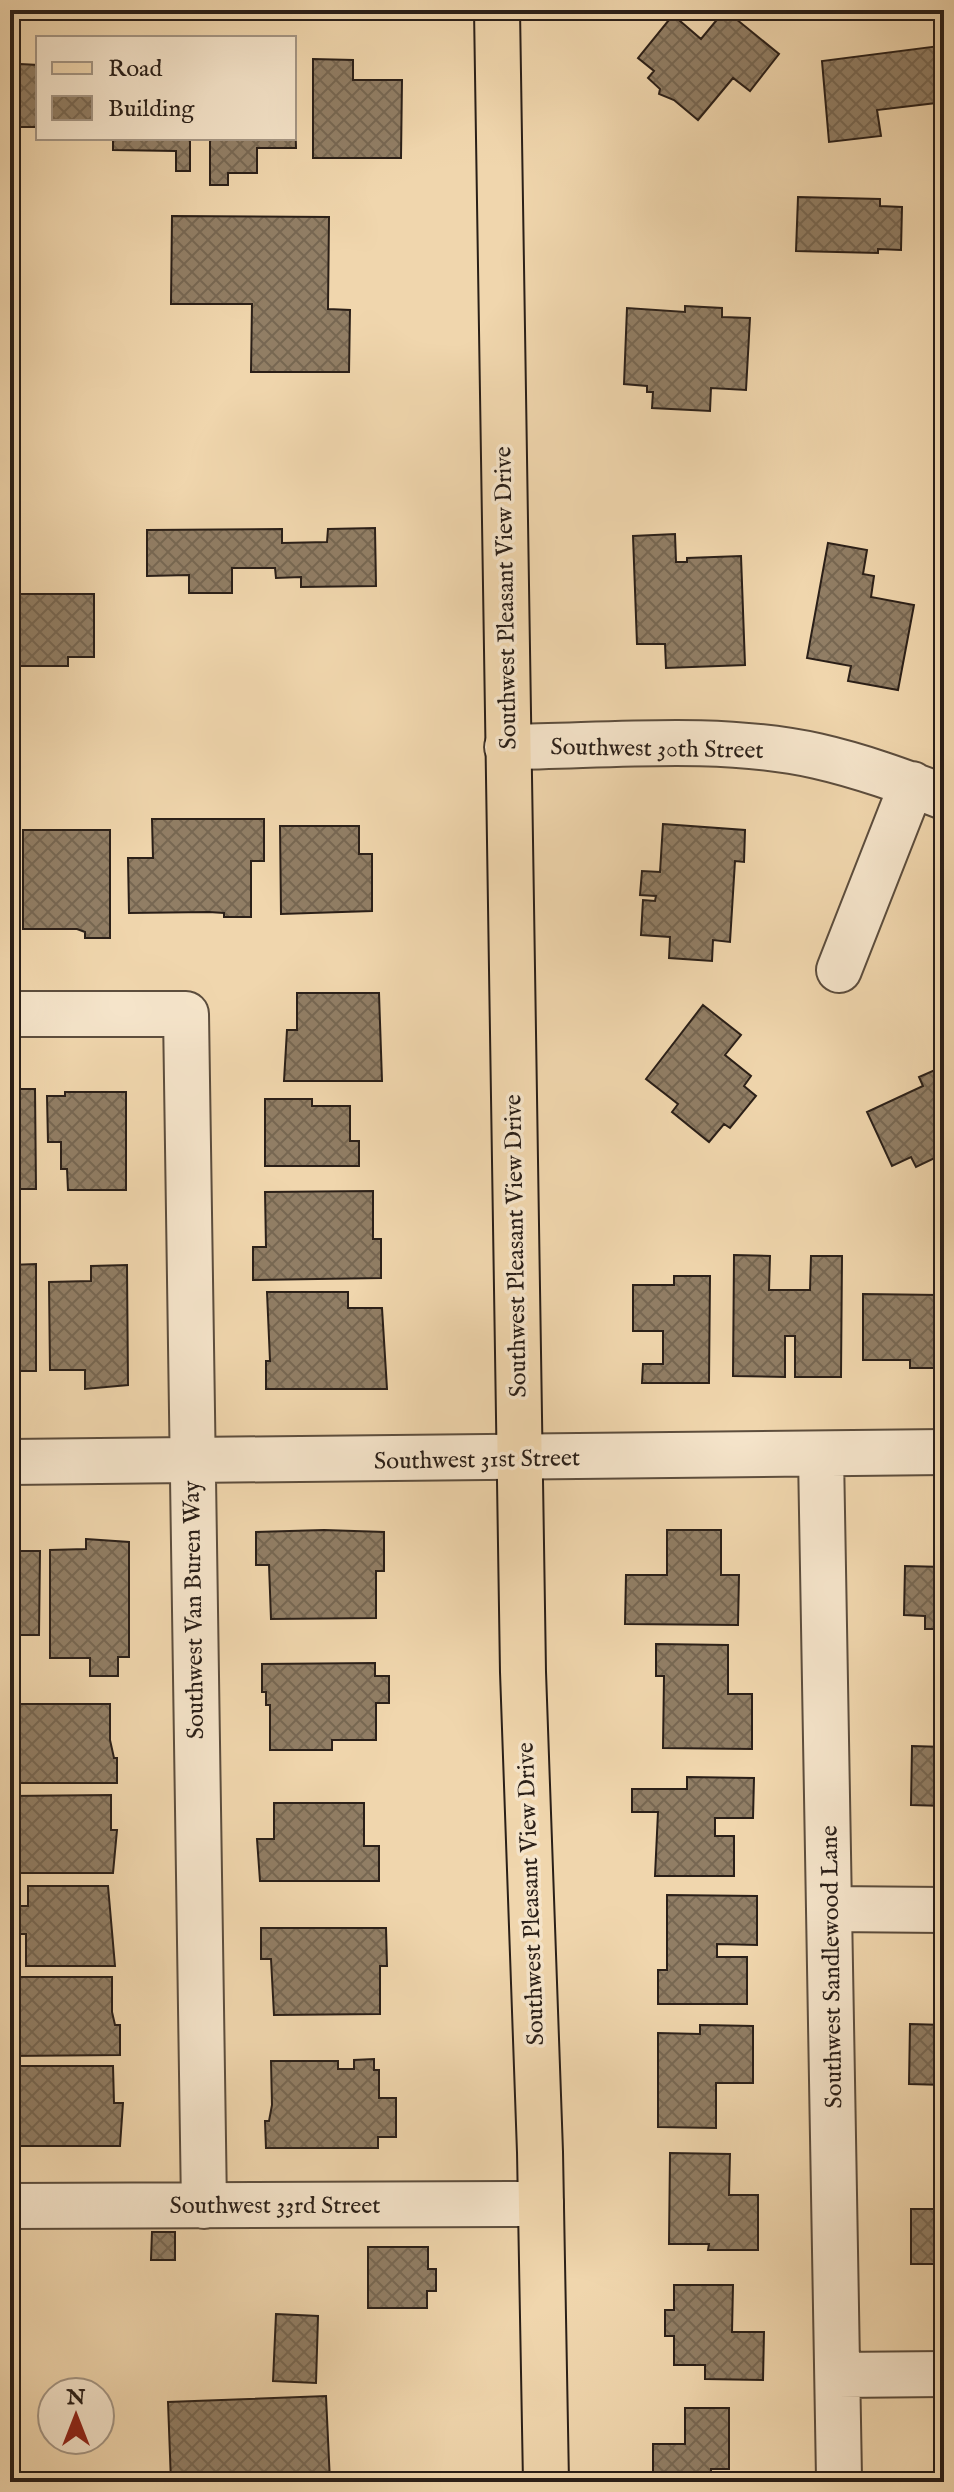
<svg xmlns="http://www.w3.org/2000/svg" width="954" height="2492" viewBox="0 0 954 2492" font-family="'IM FELL English',serif">
  <style>
    .building { fill: url(#building-cross-hatch); stroke: #2a1f18; stroke-width: 2 }
    .lines { fill: none; stroke-linecap: round; stroke-linejoin: round }
    .minor-casing { stroke: #5c4d3d; stroke-width: 48 }
    .major-casing { stroke: #2a1f18; stroke-width: 48 }
    .minor { stroke: #f5e4ca; stroke-width: 44 }
    .major { stroke: #f0d6ad; stroke-width: 44 }
    .labels { text-anchor: middle; stroke-width: 7; stroke-linejoin: round; paint-order: stroke }
    .street-label { font-size: 24px; fill: #2a1f18; stroke: #f5e4ca }
  </style>
  <defs>
    <pattern id="building-cross-hatch" width="8" height="8" patternUnits="userSpaceOnUse" patternTransform="scale(2)"><rect width="8" height="8" fill="#917e65"/><path d="M0 0l8 8M0 8l8-8" fill="none" stroke="#776752"/></pattern>
  </defs>
  <rect width="100%" height="100%" fill="#f0d6ad"/>
  <filter id="stains"><feTurbulence type="fractalNoise" baseFrequency=".0025" numOctaves="4"/><feColorMatrix values="0 0 0 0 .2 0 0 0 0 .09 0 0 0 0 .02 0 0 0 .5 -.17"/></filter>
  <radialGradient id="worn" r=".72"><stop offset=".6" stop-color="#630" stop-opacity="0"/><stop offset="1" stop-color="#630" stop-opacity=".3"/></radialGradient>
  <!-- building -->
  <path class="building" d="M725 10 779 54 750 91 733 78 698 120 674 100 659 94 660 89 648 78 654 71 638 58 673 15 701 39Z
    M939 46 944 102 877 110 881 136 829 142 822 61Z
    M313 59 353 60V80H402L401 158H313Z
    M20 64 38 65V127H19Z
    M294 67 296 148H257V173H228V185H210V138H294Z
    M113 138H190V171H176V151L113 150Z
    M798 197 880 199V206L902 207 901 250 878 249V253L796 251Z
    M172 216 329 217 328 309 350 310 349 372H251L252 304H171Z
    M685 306 722 308V317L750 318 746 390 711 388 710 411 652 408 653 392H647V386L624 384 627 308 685 312Z
    M375 528 376 586 301 587V577L276 578 275 568H232V593H189V575L147 576V530L282 529V543L327 542 328 529Z
    M675 534 676 562H687V558L741 556 745 665 666 668 665 644H637L633 536Z
    M828 543 867 550 863 574 874 576 871 597 914 605 898 690 848 681 851 666 807 658Z
    M10 594H94V657H68V666H10Z
    M152 819H264V861H251V917H224V913L209 912 129 913 128 858H153Z
    M663 824 745 830 744 862 735 861 730 942 713 940 712 961 669 958 670 937 641 935 643 900 655 901 656 896 640 895 642 871 660 872Z
    M280 826H359V854H372V911L281 914Z
    M23 830H110V938H85V932L77 929H23Z
    M297 993H379L382 1081H284L287 1030H297Z
    M703 1005 741 1035 725 1055 751 1076 744 1086 756 1096 730 1128 724 1124 709 1142 672 1112 678 1104 646 1079Z
    M944 1066V1139L935 1143 941 1155 916 1167 911 1157 892 1166 867 1112 923 1086 919 1077Z
    M16 1089H35L36 1189H10V1091Z
    M65 1092H126V1190H68L67 1169H61V1142H48L47 1096H65Z
    M265 1099H312V1106H350V1141H359V1166H265Z
    M373 1191V1239H381V1278L253 1280V1247H266L265 1192Z
    M734 1255 770 1256 769 1290H810L811 1256H842L841 1377H795V1336H785V1377L733 1376Z
    M36 1264V1371H10V1265Z
    M127 1265 128 1385 85 1389V1370H50L49 1282 91 1281V1266Z
    M674 1276H710L709 1383H642L643 1364H663V1331H633V1285H674Z
    M267 1292H348V1308H382L387 1389H266V1361H270Z
    M863 1294 939 1295V1313H944V1368H910V1360H863Z
    M324 1530 384 1532V1571H376V1618L271 1619 269 1565H256V1532Z
    M667 1530H721V1575H739L738 1625 625 1624 626 1575H667Z
    M86 1539 129 1542V1657H118V1676H90V1658H50V1550L86 1549Z
    M10 1551H40L39 1635H17V1653H10Z
    M905 1566 944 1567V1629H925V1616L904 1615Z
    M656 1644 728 1645V1694H752V1749L663 1748 664 1676H656Z
    M375 1663V1676H389V1703H376V1740H332V1750H270V1705H266V1692H262V1664Z
    M10 1704H110V1740L114 1758H117V1783H10Z
    M912 1746 944 1747V1806L911 1805Z
    M687 1777 754 1778 753 1818H715V1836H734V1876H655L658 1812H632V1789H687Z
    M111 1795V1830H117L113 1873H10V1796Z
    M274 1803H364V1846H379V1881H260L257 1839H274Z
    M28 1886H108L115 1966H26V1934H10V1906H28Z
    M667 1895 757 1896V1945L717 1944V1957H747V2004H658V1970H667Z
    M261 1928H386L387 1966H380V2014L274 2015 271 1959H261Z
    M10 1977H112V2012L115 2025H120V2055L10 2056Z
    M910 2024 944 2025V2085L909 2084Z
    M700 2025 753 2026V2083H716V2128L658 2127V2033L700 2034Z
    M374 2059V2070H379V2098H396V2137H378V2148H266L265 2121H269L272 2105 271 2061H338V2069H354V2060Z
    M10 2066H113L114 2103H123L120 2146H10Z
    M670 2153 730 2154 729 2195H758V2250H708L709 2244H669Z
    M911 2209H944V2279H937V2264H911Z
    M152 2232H175V2260H151Z
    M368 2247H428V2269H436V2291H427V2308H368Z
    M674 2285H733L732 2332H764L763 2380 705 2379V2365H674V2336H665V2310H674Z
    M276 2314 318 2316 316 2383 273 2381Z
    M326 2396 330 2482H171L168 2402Z
    M685 2408H729V2469H711V2482H653V2444H685Z"/>
  <g class="lines">
    <!-- minor casing -->
    <g class="minor-casing">
      <path id="minor" d="M507 747C609 746 716 734 817 756 861 766 902 781 944 797
        M839 970 912 784
        M10 1014H186L204 2206
        M821 1455 839 2478
        M10 1462 944 1452
        M831 1909 944 1910
        M10 2206 541 2204
        M838 2375 944 2374"/>
    </g>
    <!-- major casing -->
    <g class="major-casing">
      <path id="major" d="M497 10 523 1672 540 2152 546 2482"/>
    </g>
    <!-- minor -->
    <use href="#minor" class="minor"/>
    <!-- major -->
    <use href="#major" class="major"/>
  </g>
  <g class="labels">
    <!-- street labels -->
    <g class="street-label">
      <text transform="translate(505 598) rotate(-91)" y="8">Southwest Pleasant View Drive</text>
      <text transform="translate(657 748) rotate(1)" y="8">Southwest 30th Street</text>
      <text transform="translate(515 1246) rotate(-91)" y="8">Southwest Pleasant View Drive</text>
      <text transform="translate(477 1459) rotate(-1)" y="8">Southwest 31st Street</text>
      <text transform="translate(193 1610) rotate(-91)" y="8">Southwest Van Buren Way</text>
      <text transform="translate(530 1894) rotate(-92)" y="8">Southwest Pleasant View Drive</text>
      <text transform="translate(831 1967) rotate(-91)" y="8">Southwest Sandlewood Lane</text>
      <text x="275" y="2213">Southwest 33rd Street</text>
    </g>
  </g>
  <!-- margin -->
  <rect width="954" height="2492" fill="none" stroke="#f0d6ad" stroke-width="40"/>
  <rect x="12" y="12" width="930" height="2468" fill="none" stroke="#2a1f18" stroke-width="4"/>
  <rect x="20" y="20" width="914" height="2452" fill="none" stroke="#2a1f18" stroke-width="2"/>
  <!-- legend -->
  <rect x="36" y="36" width="260" height="104" fill="#f5e4ca" stroke="#a49583" stroke-width="2"/>
  <rect x="52" y="62" width="40" height="12" fill="#f0d6ad" stroke="#a49583" stroke-width="2"/>
  <text x="108" y="76" font-size="24" fill="#2a1f18">Road</text>
  <rect x="52" y="96" width="40" height="24" fill="url(#building-cross-hatch)" stroke="#a49583" stroke-width="2"/>
  <text x="108" y="116" font-size="24" fill="#2a1f18">Building</text>
  <!-- north arrow -->
  <g transform="translate(76 2416)"><circle r="38" fill="#f5e4ca" stroke="#a49583" stroke-width="2"/>
  <path d="M0-6L14 30L0 20L-14 30Z" fill="#8f2418"/>
  <text y="-12" font-size="22" font-weight="bold" text-anchor="middle" fill="#2a1f18">N</text>
  </g>
  <rect width="100%" height="100%" filter="url(#stains)"/>
  <rect width="100%" height="100%" fill="url(#worn)"/>
</svg>
